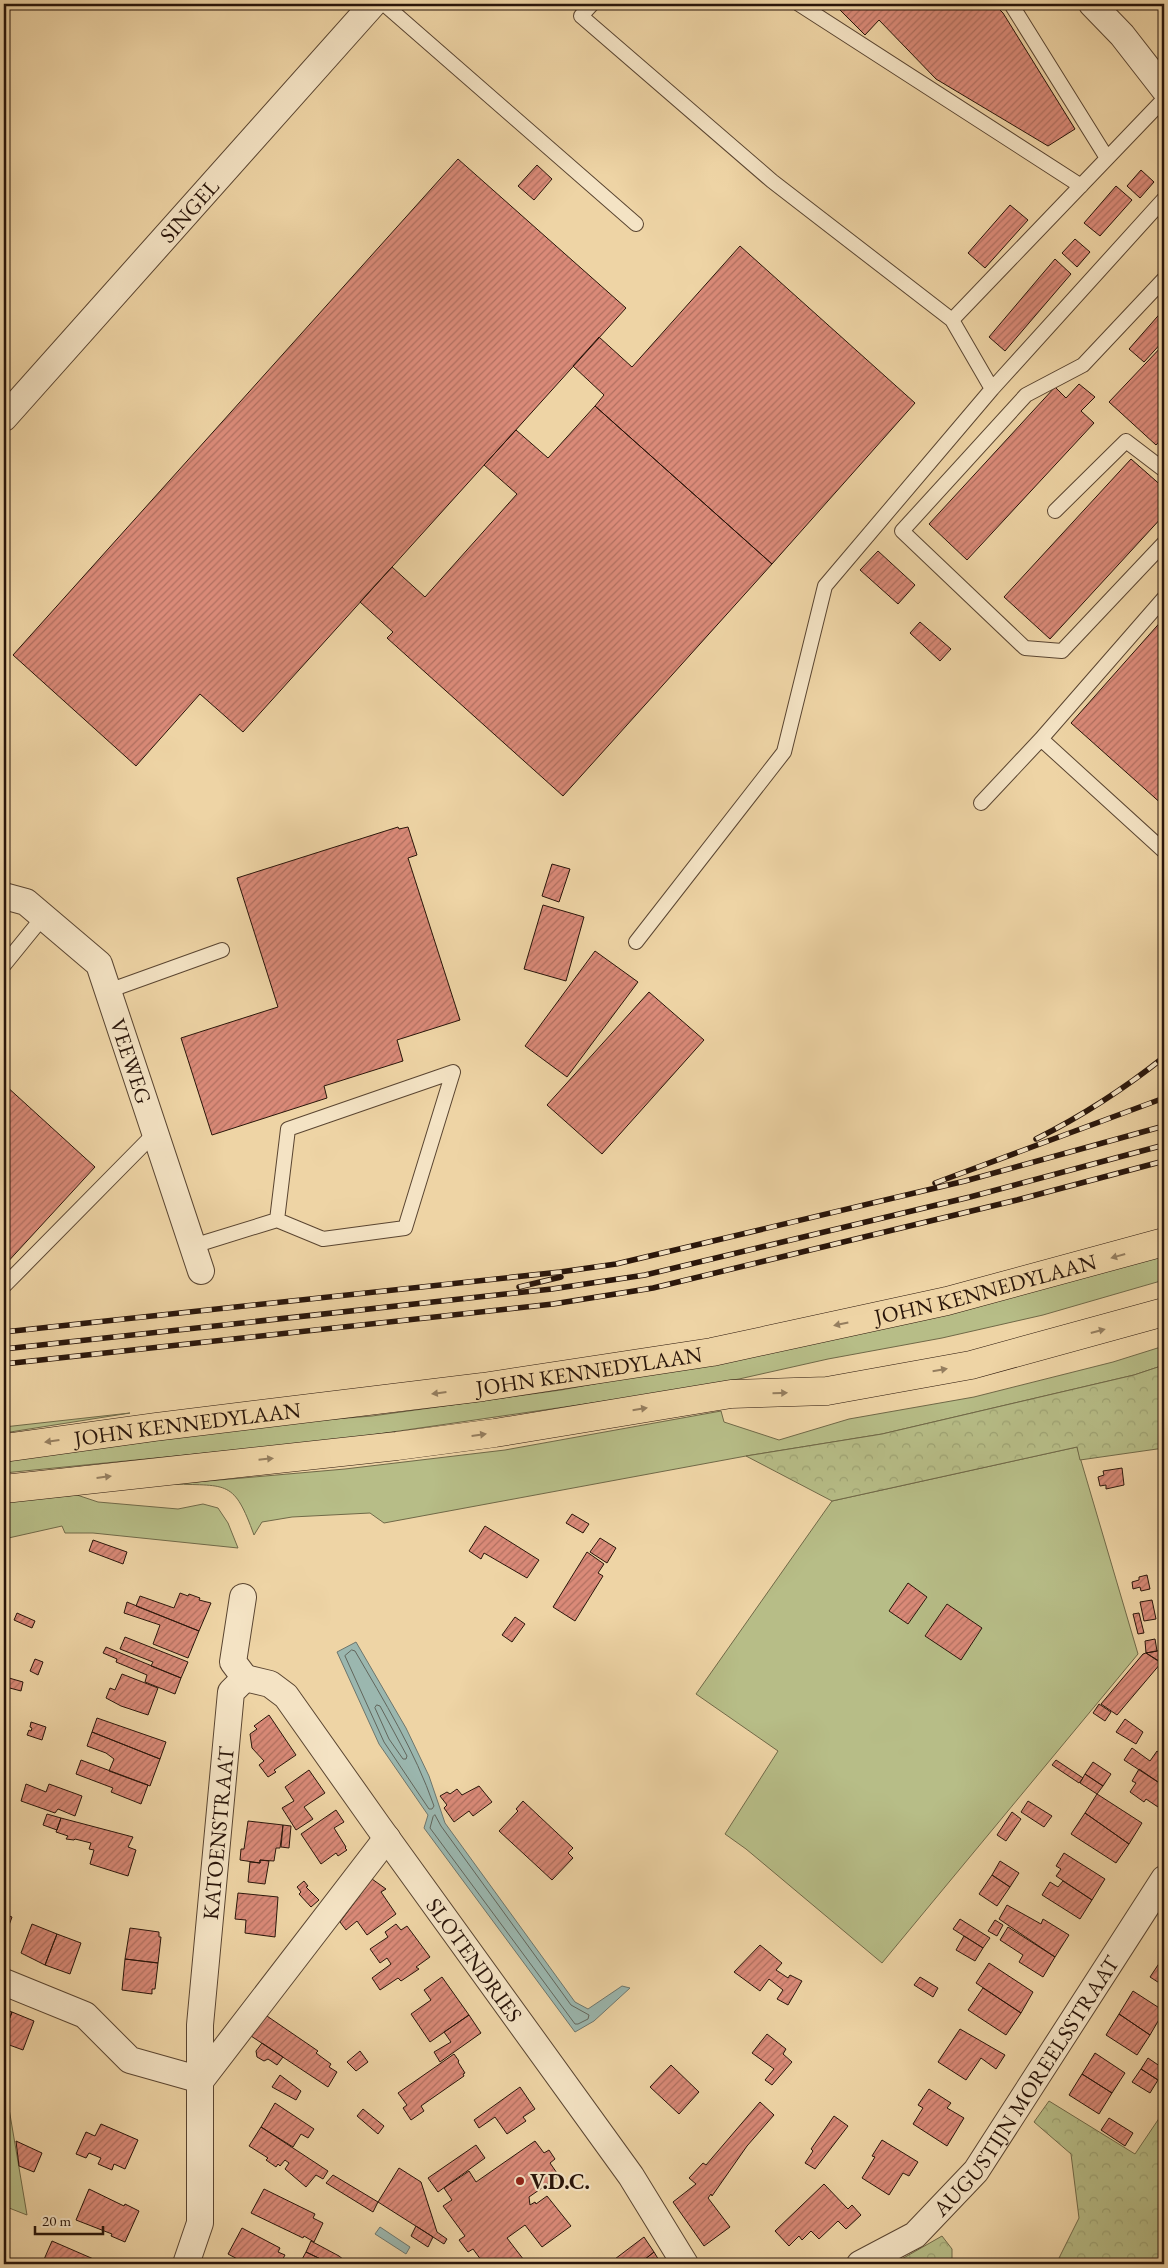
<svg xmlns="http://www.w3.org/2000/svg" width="1168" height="2268" viewBox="0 0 1168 2268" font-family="'EB Garamond',serif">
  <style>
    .green { fill: #b7bd87; stroke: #706948 }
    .forest { fill: url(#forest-crowns); stroke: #706948 }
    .water { fill: #9bb7af; stroke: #6d766d }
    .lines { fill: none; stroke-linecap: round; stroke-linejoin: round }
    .shore { stroke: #62665c; stroke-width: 1 }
    .building { fill: url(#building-hatch); stroke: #29150a }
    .service-casing { stroke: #5a4531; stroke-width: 16 }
    .minor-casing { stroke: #5a4531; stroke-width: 28 }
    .trunk-casing { stroke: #29150a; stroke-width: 29 }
    .service { stroke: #f4e3c4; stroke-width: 14 }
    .minor { stroke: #f4e3c4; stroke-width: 26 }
    .trunk { stroke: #eed4a5; stroke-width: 28 }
    .rail-casing { stroke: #29150a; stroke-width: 5.5 }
    .rail { stroke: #f4e3c4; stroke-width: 4; stroke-dasharray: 11; stroke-linecap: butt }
    .oneway { fill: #957e5f }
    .poi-dot { fill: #8f2418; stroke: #f4e3c4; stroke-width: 2 }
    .labels { text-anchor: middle; stroke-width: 4.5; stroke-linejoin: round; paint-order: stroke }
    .street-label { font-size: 22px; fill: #29150a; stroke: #f4e3c4 }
    .poi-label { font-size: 22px; font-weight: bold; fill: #29150a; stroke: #f4e3c4; text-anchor: start }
  </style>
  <defs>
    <pattern id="forest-crowns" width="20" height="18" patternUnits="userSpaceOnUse" patternTransform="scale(1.25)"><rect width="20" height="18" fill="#b7bd87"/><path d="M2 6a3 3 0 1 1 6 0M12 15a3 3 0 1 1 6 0" fill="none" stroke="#9da273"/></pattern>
    <pattern id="building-hatch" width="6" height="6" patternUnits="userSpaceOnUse" patternTransform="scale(1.25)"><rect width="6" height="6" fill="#da8a78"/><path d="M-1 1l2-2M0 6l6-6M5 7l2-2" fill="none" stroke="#b17061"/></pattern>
  </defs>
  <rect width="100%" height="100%" fill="#eed4a5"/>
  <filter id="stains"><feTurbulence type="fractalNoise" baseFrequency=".004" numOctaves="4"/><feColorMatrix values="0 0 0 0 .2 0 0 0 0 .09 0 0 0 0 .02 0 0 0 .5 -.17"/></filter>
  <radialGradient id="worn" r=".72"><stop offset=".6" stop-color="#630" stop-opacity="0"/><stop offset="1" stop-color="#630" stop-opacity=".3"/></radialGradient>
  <!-- green -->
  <path class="green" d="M1164 1254V1280L1043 1315 942 1338 828 1359 739 1379 640 1396 337 1440 4 1473V1461L286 1423 372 1416 561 1390 703 1364Z
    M1164 1346V1365L1134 1375 882 1434 746 1456 384 1523 370 1513 292 1517 262 1522 254 1535C234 1480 228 1486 174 1484L345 1469 505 1450 721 1411 724 1422 779 1440 849 1419 974 1397 1113 1362Z
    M130 1413 4 1433V1427Z
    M1077 1447 1138 1654 882 1963 746 1849 725 1834 778 1751 696 1694 832 1501Z
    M77 1495 98 1502 178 1509 203 1504 218 1508 228 1523 238 1548 93 1533H65L62 1526 4 1539V1502Z
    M4 2079 27 2215 4 2206Z"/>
  <!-- forest -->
  <path class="forest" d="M1164 1365V1448L1080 1460 1077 1447 832 1501 746 1456 882 1434 1134 1375Z
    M1049 2101 1135 2154 1164 2111V2264H1056L1079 2218 1071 2154 1034 2122Z
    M942 2236 952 2249V2264H893Z"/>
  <!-- water -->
  <path class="water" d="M356 1642 406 1728 429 1776 445 1823 575 2002 588 2009 622 1986 630 1988 594 2021 575 2032 424 1828 428 1815 379 1744 337 1652Z
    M380 2227 410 2247 406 2254 375 2234Z"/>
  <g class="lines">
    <!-- shore -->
    <path class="shore" d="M352 1650 355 1651C384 1701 415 1751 434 1806L432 1809H429L384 1742 345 1656Z
      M377 1705 380 1706 407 1756 406 1759H403L389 1739 375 1708Z
      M435 1815 441 1826 571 2005 589 2015 588 2019 578 2024H575L430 1828 433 1817Z"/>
  </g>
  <!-- building -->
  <path class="building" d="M834 4H994L1003 13 1075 129 1048 146 936 79 879 20 865 35Z
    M458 159 626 308 243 732 200 694 136 766 13 655Z
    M537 165 552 179 534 200 518 186Z
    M1141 170 1154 182 1140 198 1127 186Z
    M1116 186 1132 200 1100 236 1084 223Z
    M1010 205 1028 220 985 268 968 253Z
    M1075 239 1090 252 1077 267 1062 253Z
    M740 246 915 403 772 564 595 406 604 395 573 366 599 337 632 367Z
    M1055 259 1071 274 1005 351 989 337Z
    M1164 309V340L1144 362 1129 349Z
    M1164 344V436L1156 445 1109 402Z
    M1079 384 1095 397 1081 411 1094 423 967 560 929 524 1055 387 1066 398Z
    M595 406 772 564 563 796 387 638 393 632 360 602 392 567 425 597 517 494 484 465 516 430 548 458Z
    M1131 459 1164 488V515L1050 639 1004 597Z
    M878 551 915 585 898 604 860 570Z
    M1164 618V806L1071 723Z
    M920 622 951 649 940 661 910 633Z
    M398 827 399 829 408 827 417 855 408 858 460 1020 397 1040 403 1061 324 1086 327 1098 212 1135 181 1038 278 1007 237 878Z
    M552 864 570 869 559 902 542 896Z
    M543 905 584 917 566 981 524 969Z
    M595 951 638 982 567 1077 525 1046Z
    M649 992 704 1040 602 1154 547 1105Z
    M5 1085 95 1167 4 1266V1086Z
    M1122 1468 1124 1485 1106 1489V1485L1100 1486 1098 1477 1104 1475 1103 1471Z
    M572 1514 589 1524 583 1533 566 1523Z
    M485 1526 539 1560 527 1578 484 1553 481 1559 469 1551Z
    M600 1538 616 1548 607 1563 590 1552Z
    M93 1540 127 1552 123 1564 89 1551Z
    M587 1552 604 1564 598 1573 603 1576 575 1621 553 1607Z
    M1147 1575 1150 1589 1141 1591 1140 1587 1133 1589 1132 1582 1139 1580V1577Z
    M908 1583 927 1597 908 1624 889 1611Z
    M180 1593 188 1596 189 1594 200 1598 199 1600 211 1603 199 1631 136 1606 140 1596 174 1608Z
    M1152 1600 1156 1619 1144 1621 1140 1602Z
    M127 1602 199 1631 188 1658 153 1644 160 1625 124 1613Z
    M947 1604 982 1628 961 1660 925 1636Z
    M17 1613 35 1621 32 1628 14 1620Z
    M1139 1613 1144 1633 1138 1634 1133 1614Z
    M515 1617 525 1624 512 1642 502 1635Z
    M125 1637 188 1662 181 1678 151 1666 153 1662 120 1649Z
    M1155 1639 1157 1651 1146 1653 1145 1641Z
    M106 1647 181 1678 175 1694 145 1682 147 1675 116 1662 117 1659 103 1653Z
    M1164 1649V1664L1146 1653 1157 1651Z
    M1146 1653 1161 1663 1117 1715 1101 1704 1143 1654Z
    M35 1659 43 1662 38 1675 30 1671Z
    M122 1674 158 1688 148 1715 121 1706 106 1698 110 1688 115 1690Z
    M9 1678 23 1682 21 1691 6 1687Z
    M1099 1704 1111 1712 1105 1721 1093 1713Z
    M269 1715 296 1755 274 1770 276 1772 268 1777 259 1765 264 1761 252 1748 250 1734 257 1729 254 1726Z
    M97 1718 166 1742 160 1759 92 1732Z
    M1125 1719 1143 1732 1136 1744 1116 1732Z
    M31 1722 46 1727 42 1740 27 1735 29 1730 31 1731 32 1728 30 1727Z
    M92 1732 160 1759 150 1786 109 1771 114 1759 106 1753 87 1746Z
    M1132 1748 1150 1761 1157 1751 1164 1756V1786L1124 1760Z
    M81 1760 148 1785 141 1804 111 1792 113 1788 76 1774Z
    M1056 1760 1083 1778 1079 1783 1052 1765Z
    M1093 1762 1111 1774 1103 1786 1085 1774Z
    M1139 1769 1164 1786V1811L1146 1799 1144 1802 1130 1792 1136 1783 1132 1781Z
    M309 1770 325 1793 304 1807 313 1819 296 1830 282 1808 294 1801 285 1787Z
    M1085 1774 1103 1786 1097 1794 1080 1783Z
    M26 1784 46 1792 49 1784 82 1796 75 1816 58 1809 55 1813 21 1801Z
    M479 1786 492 1802 473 1816 469 1811 454 1822 444 1808 447 1805 440 1796 447 1792 450 1794 457 1789 462 1795Z
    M1097 1794 1142 1823 1129 1844 1085 1813Z
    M523 1801 573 1848 568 1853 573 1858 552 1880 499 1831 518 1811 516 1809Z
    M1028 1801 1052 1816 1044 1827 1021 1812Z
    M336 1810 344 1822 334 1828 346 1847 345 1848 347 1850 338 1856 336 1853 321 1864 301 1834Z
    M1012 1812 1021 1819 1006 1841 997 1835Z
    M1085 1813 1129 1844 1116 1863 1071 1834Z
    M47 1814 61 1818 57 1830 43 1825Z
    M61 1818 133 1837 128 1847 136 1850 128 1876 90 1864 94 1850 89 1849 91 1843 75 1839 74 1840 66 1839 68 1836 56 1832Z
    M248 1821 283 1825 280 1848H276L274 1861 260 1860V1863L240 1860 241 1849H244Z
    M283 1825 291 1826 289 1848 281 1847Z
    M1064 1853 1105 1879 1092 1900 1056 1876 1061 1869 1056 1866Z
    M260 1860 269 1861 265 1884 248 1882 250 1862 260 1863Z
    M1000 1861 1019 1873 1010 1887 992 1875Z
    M992 1875 1010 1887 997 1906 979 1894Z
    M372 1879 386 1889 381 1892 396 1914 367 1935 357 1921 346 1930 340 1922Z
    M304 1881 308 1886 306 1887 319 1900 311 1907 299 1894 301 1892 297 1887Z
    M1063 1881 1092 1900 1080 1919 1042 1895 1050 1882 1058 1887Z
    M238 1893 278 1897 275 1937 245 1933 246 1920 235 1919Z
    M1007 1905 1041 1924 1043 1919 1069 1935 1055 1957 999 1919Z
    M4 1914 12 1917 4 1939Z
    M960 1919 990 1938 983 1948 953 1929Z
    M995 1920 1003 1925 997 1936 988 1931Z
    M32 1924 57 1934 45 1965 21 1953Z
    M396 1924 401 1930 407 1926 430 1957 416 1967 419 1969 401 1981 398 1978 380 1990 372 1978 391 1964 387 1958 380 1963 370 1949 388 1937 385 1932Z
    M1008 1927 1055 1957 1043 1977 1019 1962 1023 1955 1000 1940Z
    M130 1928 159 1932V1937H161L158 1963 125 1959Z
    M57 1934 81 1943 70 1974 45 1965Z
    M964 1936 983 1948 975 1961 956 1950Z
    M760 1945 782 1963 776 1970 788 1978 790 1975 802 1981 788 2005 777 1999 783 1990 769 1979 760 1991 734 1972Z
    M1164 1956V1986L1150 1977Z
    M125 1959 158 1963 155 1989H152V1994L122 1990Z
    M989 1963 1033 1992 1021 2013 976 1983Z
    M442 1977 469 2015 430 2042 411 2014 431 2000 424 1990Z
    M920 1977 938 1988 933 1997 914 1985Z
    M983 1988 1021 2013 1006 2035 968 2010Z
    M1133 1991 1164 2011 1150 2035 1119 2014Z
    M4 2009 12 2012 4 2033Z
    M12 2012 34 2021 23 2050 4 2043V2033Z
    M264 2014 318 2051 316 2053 331 2064 329 2067 337 2072 328 2087 251 2036Z
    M1119 2014 1150 2035 1137 2055 1106 2035Z
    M469 2015 481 2033 440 2062 434 2052 451 2042 444 2032Z
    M960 2029 1005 2055 996 2069 981 2058 966 2080 938 2062Z
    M767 2034 786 2049 783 2054 792 2062 772 2085 765 2080 774 2069 752 2053Z
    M262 2043 283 2057 277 2065 268 2059 264 2061 257 2057 256 2051Z
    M360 2051 368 2062 356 2071 347 2062Z
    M1095 2053 1125 2073 1112 2093 1082 2074Z
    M454 2054 459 2061 458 2062 465 2073 463 2074 464 2076 421 2106 424 2111 411 2120 403 2108 407 2105 398 2093Z
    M1148 2058 1164 2069V2076L1161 2082 1141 2069Z
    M671 2065 699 2092 679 2114 650 2087Z
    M1141 2069 1158 2080 1150 2093 1132 2082Z
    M1082 2074 1112 2093 1099 2114 1069 2095Z
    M280 2075 301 2091 296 2100 272 2087Z
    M520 2087 535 2109 523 2117 526 2121 507 2134 495 2117 479 2128 474 2120Z
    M929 2089 951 2103 947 2108 964 2118 947 2146 913 2124 923 2108 918 2105Z
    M760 2102 774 2115 747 2146 712 2196 711 2194 708 2198 730 2227 704 2246 673 2202 696 2184 689 2178 703 2163 706 2165Z
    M275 2103 314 2129 308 2138 301 2134 293 2147 261 2127Z
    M363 2109 384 2126 378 2134 357 2116Z
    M834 2116 848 2126 815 2169 805 2163 813 2151 811 2149Z
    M1109 2118 1133 2133 1125 2146 1101 2130Z
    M101 2124 138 2140 125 2169 114 2164 112 2170 98 2164 101 2158 89 2153 86 2158 76 2154 86 2132 95 2136Z
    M261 2127 328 2171 323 2179 316 2175 306 2187 285 2169 289 2163 285 2160 280 2166 278 2164 276 2167 266 2160 268 2158 249 2146Z
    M882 2140 918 2162 909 2176 903 2173 889 2195 862 2178 875 2157 872 2156Z
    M16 2141 42 2153 34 2172 19 2166Z
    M535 2141 544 2153 549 2150 555 2159 550 2163 559 2176 529 2197 530 2205 535 2202 536 2204 547 2196 571 2226 542 2247 525 2225 507 2238 527 2264H484L473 2249 468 2252 459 2240 465 2236 443 2206 452 2200 444 2188 469 2171 476 2182Z
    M476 2145 485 2158 438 2192 428 2178Z
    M399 2168 421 2182 437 2232 447 2239 444 2244 378 2202Z
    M333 2175 378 2202 373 2212 326 2183Z
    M824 2184 848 2209 852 2205 861 2215 846 2229 838 2221 819 2239 811 2231 802 2240 799 2236 789 2246 775 2231Z
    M89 2189 124 2206 125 2204 139 2211 125 2242 111 2236 112 2234 76 2220Z
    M264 2189 315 2214 313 2218 323 2223 314 2242 304 2236 303 2238 251 2213Z
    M416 2226 433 2237 428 2247 411 2236Z
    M242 2228 280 2248 278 2252 285 2255 280 2264H243V2262L228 2254Z
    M644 2237 654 2252 639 2264H613L611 2262Z
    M52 2241 105 2264H42Z
    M311 2241 339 2256 349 2264H331L306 2252Z
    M306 2252 331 2264H302L300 2263Z
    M654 2252 660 2262 656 2264H639Z"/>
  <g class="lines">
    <!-- service casing -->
    <g class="service-casing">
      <path id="service" d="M384 4 636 224
        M592 4 581 16 772 181 952 320
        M799 4 1081 186
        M1011 4 1107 158
        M1164 279 1083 365 1026 395 902 531 1025 648 1062 651 1164 543
        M992 389 1164 199
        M1055 511 1126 441 1164 470
        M1041 739 1164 851
        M981 803 1041 739 1164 598
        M636 942 784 752 825 586 992 389 952 320 1164 99
        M4 965 43 917
        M108 991 222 950
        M193 1246 277 1220 288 1129 453 1072 405 1228 323 1239 277 1220
        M4 1286 155 1133"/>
    </g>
    <!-- minor casing -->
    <g class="minor-casing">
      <g id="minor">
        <path d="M1092 4 1122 35 1164 89"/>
        <path id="s1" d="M4 418 373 4"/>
        <path id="s2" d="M4 896 26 902 99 964 201 1271"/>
        <path d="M243 1597 233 1662 245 1678"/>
        <path id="s3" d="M245 1678 270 1684 286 1696 378 1826 631 2176 685 2264"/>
        <path d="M4 1982 85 2015 130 2060 201 2080 387 1838"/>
        <path id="s4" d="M186 2264 200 2223V2025L231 1692 245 1678"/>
        <path id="s5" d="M860 2264 915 2235 976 2171 1164 1879"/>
      </g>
    </g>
    <!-- trunk casing -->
    <g class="trunk-casing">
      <g id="trunk">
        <path id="s6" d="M4 1448 155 1427 483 1387 712 1352 947 1301 1164 1242"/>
        <path d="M4 1489 397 1446 495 1433 731 1394 827 1391 971 1365 1164 1312"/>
      </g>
    </g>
    <!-- service -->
    <use href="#service" class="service"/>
    <!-- minor -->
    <use href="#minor" class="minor"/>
    <!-- trunk -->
    <use href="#trunk" class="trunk"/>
    <!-- rail casing -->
    <g class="rail-casing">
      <path id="rail" d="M1036 1139C1082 1116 1124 1089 1164 1057
        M935 1183 1164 1098
        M519 1287 561 1277
        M4 1332 560 1272 616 1264 965 1181 1164 1126
        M4 1349 552 1289 645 1275 970 1197 1164 1145
        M4 1364 553 1304 653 1288 1017 1200 1164 1161"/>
    </g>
    <!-- rail -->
    <use href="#rail" class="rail"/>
  </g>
  <!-- one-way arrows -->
  <defs><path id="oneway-solid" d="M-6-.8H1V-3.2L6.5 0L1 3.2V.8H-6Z" transform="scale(1.25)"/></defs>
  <g class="oneway">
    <use href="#oneway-solid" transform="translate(1118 1256) rotate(164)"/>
    <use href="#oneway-solid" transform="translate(841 1324) rotate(168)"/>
    <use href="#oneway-solid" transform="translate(1098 1331) rotate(-15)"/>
    <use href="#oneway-solid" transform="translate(940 1370) rotate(-10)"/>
    <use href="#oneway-solid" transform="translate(439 1393) rotate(173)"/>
    <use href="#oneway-solid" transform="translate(780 1393) rotate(-2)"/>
    <use href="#oneway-solid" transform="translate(640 1409) rotate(-9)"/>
    <use href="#oneway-solid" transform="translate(479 1435) rotate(-8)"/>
    <use href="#oneway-solid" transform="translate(52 1441) rotate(172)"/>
    <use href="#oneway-solid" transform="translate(266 1459) rotate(-6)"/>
    <use href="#oneway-solid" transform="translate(104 1477) rotate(-7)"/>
  </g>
  <!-- markers -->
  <circle class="poi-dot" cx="520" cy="2181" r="5"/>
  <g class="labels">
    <!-- street labels -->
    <g class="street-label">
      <text dy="8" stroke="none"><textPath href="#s1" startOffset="278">SINGEL</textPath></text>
      <text dy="8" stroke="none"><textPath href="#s2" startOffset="221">VEEWEG</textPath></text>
      <text dy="8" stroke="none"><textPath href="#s6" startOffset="995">JOHN KENNEDYLAAN</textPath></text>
      <text dy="8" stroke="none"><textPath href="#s6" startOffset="590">JOHN KENNEDYLAAN</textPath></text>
      <text dy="8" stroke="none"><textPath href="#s6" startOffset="185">JOHN KENNEDYLAAN</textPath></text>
      <text dy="8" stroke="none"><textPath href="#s4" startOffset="434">KATOENSTRAAT</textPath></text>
      <text dy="8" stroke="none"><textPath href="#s3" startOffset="370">SLOTENDRIES</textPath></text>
      <text dy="8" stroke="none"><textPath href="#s5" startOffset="249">AUGUSTIJN MOREELSSTRAAT</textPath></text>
    </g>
    <!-- poi labels -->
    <g class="poi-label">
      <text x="530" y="2189">V.D.C.</text>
    </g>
  </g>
  <!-- margin -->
  <rect width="1168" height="2268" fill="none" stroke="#eed4a5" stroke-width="20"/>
  <rect x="5" y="5" width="1158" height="2258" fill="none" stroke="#29150a" stroke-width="2.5"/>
  <rect x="10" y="10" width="1148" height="2248" fill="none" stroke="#29150a"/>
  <!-- scale -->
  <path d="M35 2226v8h68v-8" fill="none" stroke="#29150a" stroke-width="2.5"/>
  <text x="42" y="2226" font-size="15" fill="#29150a" stroke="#f4e3c4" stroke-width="4" paint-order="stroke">20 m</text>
  <rect width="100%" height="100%" filter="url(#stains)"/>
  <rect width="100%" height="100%" fill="url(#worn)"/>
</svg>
